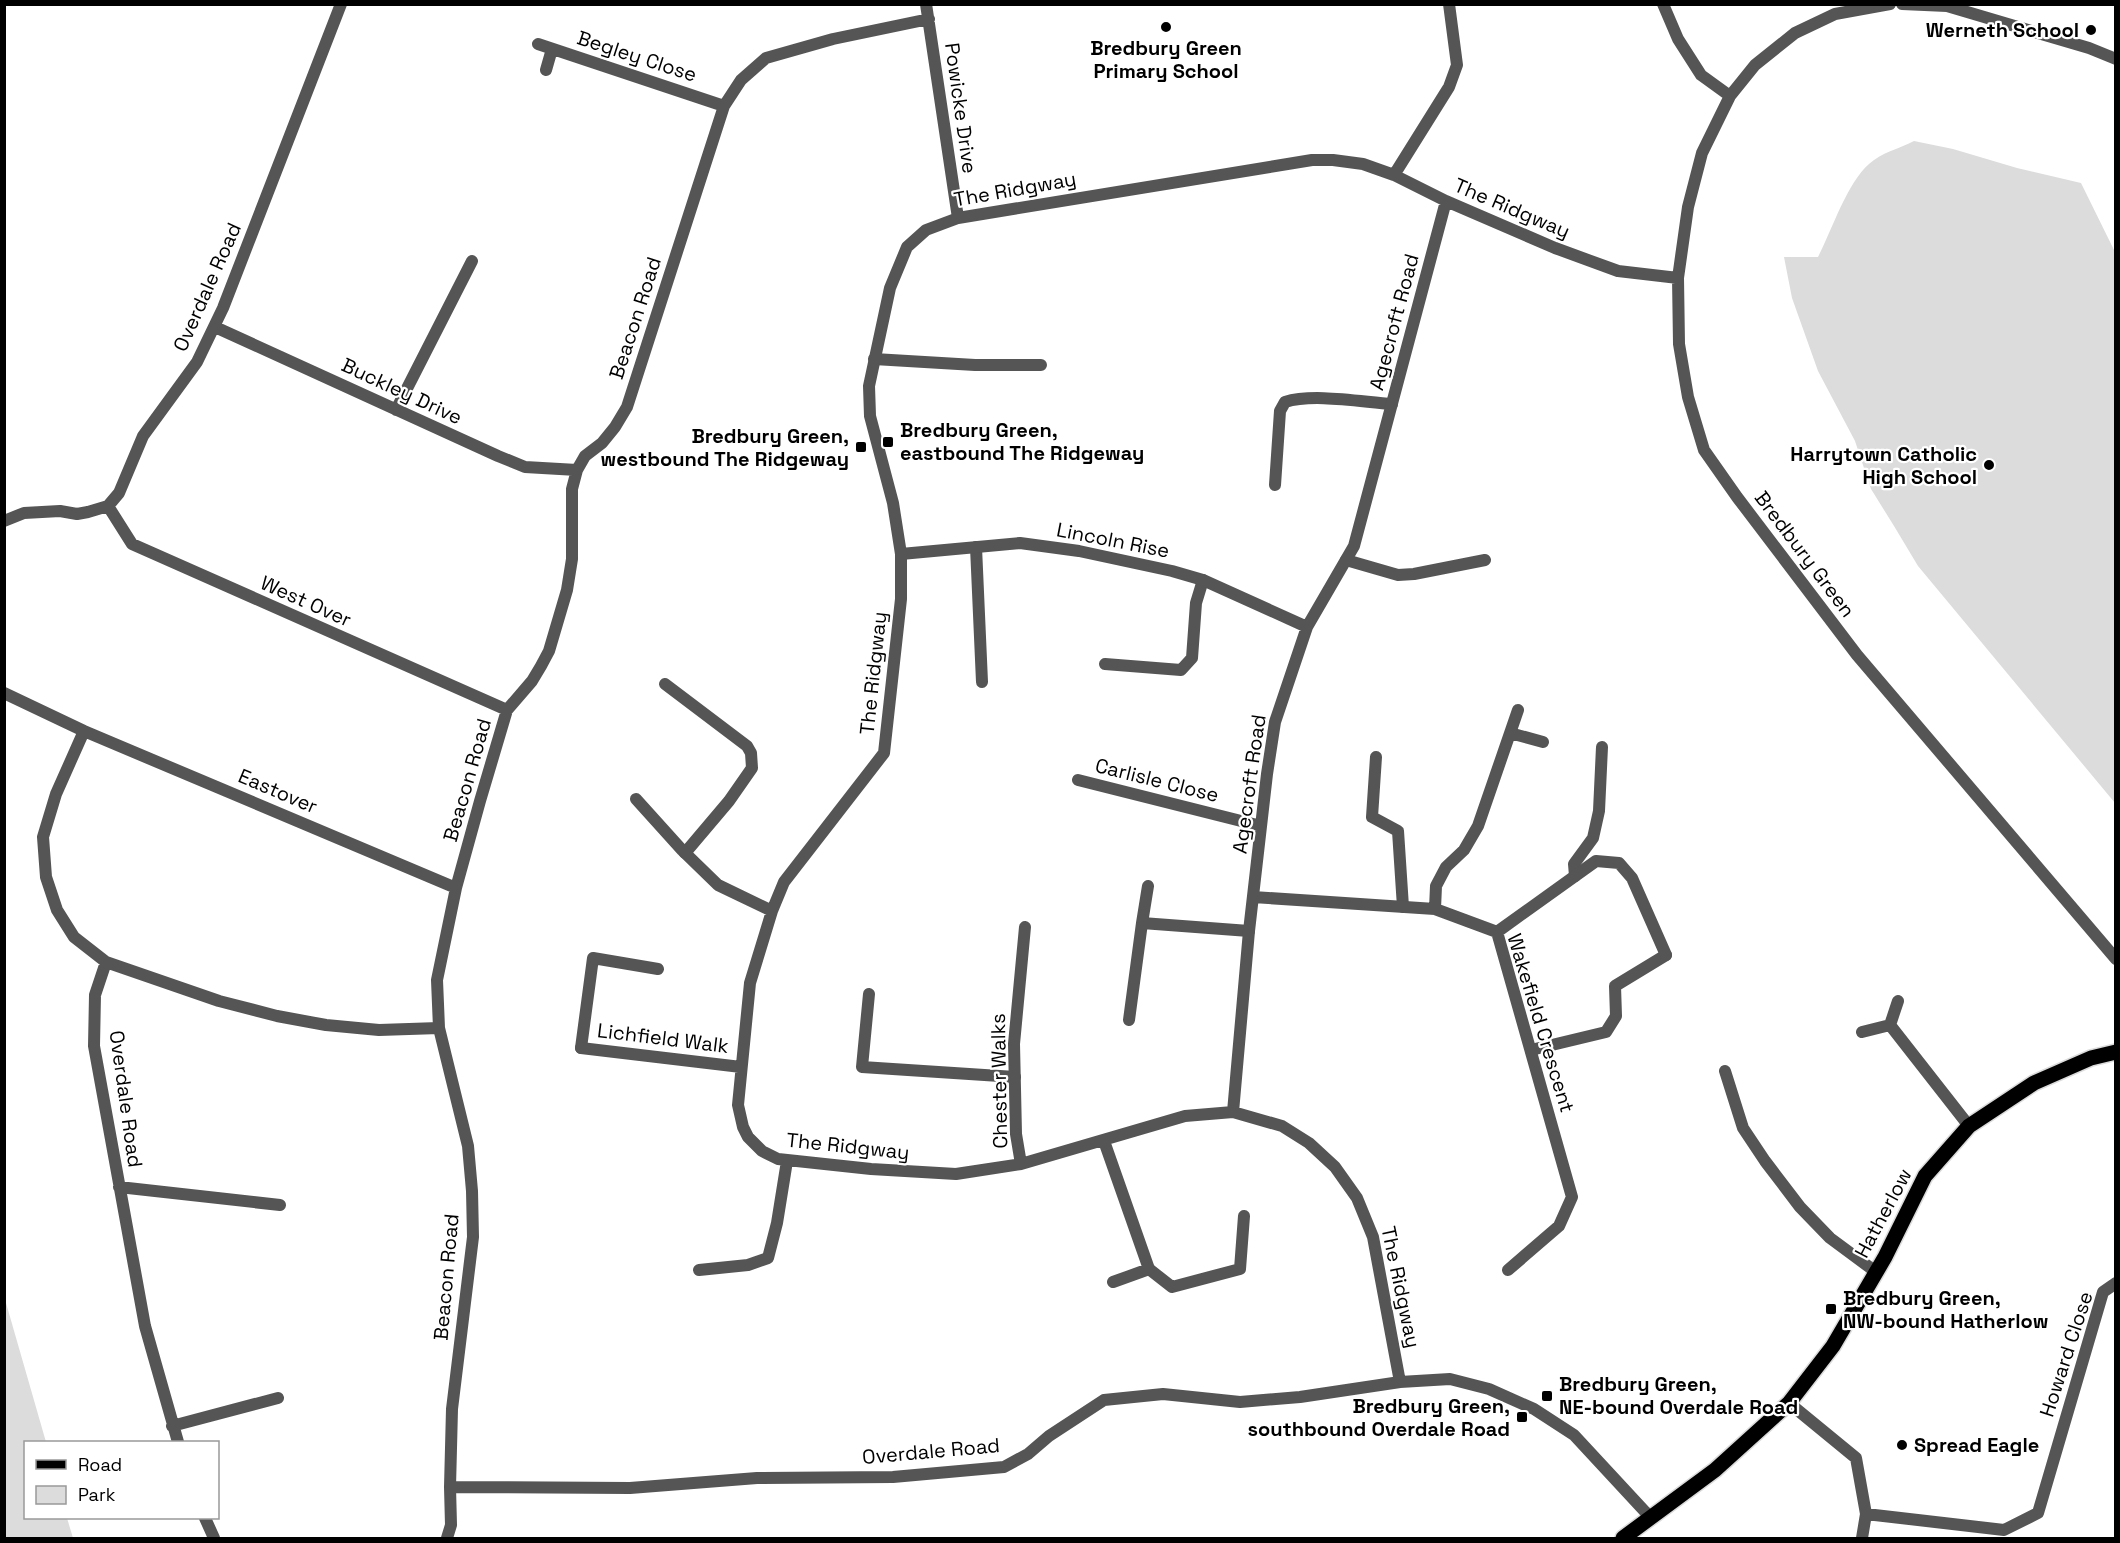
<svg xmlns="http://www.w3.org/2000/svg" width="2120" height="1543" viewBox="0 0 2120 1543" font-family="'Space Grotesk',sans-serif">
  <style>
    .green { fill: #dcdcdc }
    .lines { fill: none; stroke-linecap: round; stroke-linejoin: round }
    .primary-casing { stroke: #dbdbdb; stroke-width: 18 }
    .lane { stroke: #555; stroke-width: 12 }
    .street { stroke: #555; stroke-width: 12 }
    .primary { stroke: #000; stroke-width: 15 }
    .poi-dot { fill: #000; stroke: #fff; stroke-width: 2 }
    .labels { text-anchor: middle; stroke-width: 4.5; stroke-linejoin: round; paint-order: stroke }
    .poi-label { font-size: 20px; font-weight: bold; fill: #000; stroke: #fff; text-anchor: end }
    .street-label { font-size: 20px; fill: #000; stroke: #fff }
  </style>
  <rect width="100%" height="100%" fill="#fff"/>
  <!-- green -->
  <path class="green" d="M1914 141 1953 149 2017 168 2081 183 2115 252V803L1918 566 1894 526 1871 489 1855 441 1818 371 1792 298 1784 257H1818C1832 230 1847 183 1869 164 1882 152 1899 149 1914 141Z
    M4 1296 46 1442H26V1518H67L73 1538H5Z"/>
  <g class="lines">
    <!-- primary casing -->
    <g class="primary-casing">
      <path id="primary" d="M1623 1538 1715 1470 1789 1403 1833 1346 1885 1257 1925 1176 1969 1126 2034 1083 2091 1058 2116 1052"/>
    </g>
    <!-- lane -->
    <path class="lane" d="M874 359 975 365H1041
      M1275 485 1280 411 1285 402C1313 393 1362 402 1392 404
      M976 547 982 682
      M1346 560 1398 575 1414 574 1485 560
      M1105 664 1181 670 1192 658 1196 603 1203 580
      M665 684 747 746 751 753 752 768 729 801 685 853
      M1376 757 1372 817 1398 831 1403 907
      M1575 876 1574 864 1593 838 1599 811 1602 747
      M1142 923 1148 886
      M869 994 862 1067 1015 1077
      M1129 1020 1142 923 1249 931
      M581 1048 593 958 658 969
      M1531 1050 1606 1032 1616 1016 1615 986 1666 955
      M1149 1269 1172 1287 1240 1269 1244 1216"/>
    <!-- street -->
    <path class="street" d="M926 4 958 218
      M1663 4 1678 39 1701 75 1730 96
      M1890 4 1835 14 1795 33 1755 65 1730 96 1702 153 1688 207 1678 278 1679 344 1688 397 1704 450 1737 497 1857 655 2116 959
      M1902 4 1947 6 2089 48 2116 59
      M538 44 724 106
      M546 70 552 49
      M1394 175 1449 87 1457 65 1449 4
      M215 327 498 456 525 467 577 470
      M396 410 472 261
      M108 506 132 544 507 710
      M4 521 24 513 60 511 77 514 88 512 108 506 119 493 143 436 197 362 223 308 341 4
      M901 554 1020 543 1079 551 1172 571 1203 580 1307 627
      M4 693 84 731 456 888
      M84 731 56 794 43 837 46 877 57 910 74 937 106 962 219 1001 277 1016 326 1025 379 1030 439 1028
      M1510 733 1543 742
      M1078 780 1261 826
      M636 799 682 850 718 885 772 911
      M1253 897 1435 909 1497 932 1572 1197 1559 1226 1508 1270
      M1435 909 1436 886 1446 867 1464 850 1478 826 1518 710
      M1497 932 1596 861 1619 863 1632 878 1666 955
      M106 962 95 995 94 1046 145 1326 178 1442
      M1890 1025 1969 1126
      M1862 1032 1890 1025 1898 1001
      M581 1048 741 1067
      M1725 1071 1743 1128 1765 1161 1800 1207 1830 1238 1876 1272
      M1233 1112 1249 931 1267 774 1275 722 1307 627 1354 546 1446 201
      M1104 1141 1149 1269 1113 1282
      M1021 1164 1016 1134 1014 1044 1025 927
      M119 1187 280 1205
      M699 1270 748 1265 768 1258 777 1223 787 1161
      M1400 1382 1373 1237 1357 1198 1335 1167 1309 1143 1282 1126 1233 1112 1185 1116 1021 1164 956 1174 871 1169 778 1159 762 1151 748 1137 743 1127 738 1105 750 983 772 911 784 882 884 753 901 599V554L893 503 870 416 869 386 890 288 907 247 926 230 958 218 1312 160H1333L1363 164 1394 175 1446 201 1555 248 1618 271 1678 278
      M1789 1403 1856 1458 1866 1514 1862 1538
      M172 1426 278 1398
      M450 1487 630 1488 757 1478 893 1477 1004 1467 1028 1454 1049 1436 1104 1400 1163 1394 1240 1402 1300 1397 1400 1382 1450 1379 1489 1389 1534 1409 1574 1435 1650 1517
      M1866 1514 2004 1530 2038 1513 2103 1292 2116 1283
      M205 1518 214 1538
      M447 1538 451 1525 450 1487 452 1409 473 1237 472 1191 468 1146 439 1028 437 980 456 888 480 801 507 710 532 681 541 666 549 651 567 590 572 559V489L577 470 585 456 602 443 615 427 627 407 724 106 741 80 766 58 833 39 929 19"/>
    <!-- primary -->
    <use href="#primary" class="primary"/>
  </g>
  <!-- markers -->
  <g class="poi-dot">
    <circle cx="1166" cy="27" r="6"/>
    <circle cx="2091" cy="30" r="6"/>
    <rect x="882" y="436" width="12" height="12" rx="3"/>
    <rect x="855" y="441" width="12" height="12" rx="3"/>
    <circle cx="1989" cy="465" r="6"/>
    <rect x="1825" y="1303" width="12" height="12" rx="3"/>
    <rect x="1541" y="1390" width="12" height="12" rx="3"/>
    <rect x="1516" y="1411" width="12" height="12" rx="3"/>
    <circle cx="1902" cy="1445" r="6"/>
  </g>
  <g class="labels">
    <!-- poi labels -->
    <g class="poi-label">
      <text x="2079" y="37">Werneth School</text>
      <text x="1166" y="55" text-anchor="middle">Bredbury Green<tspan x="1166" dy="23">Primary School</tspan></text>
      <text x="900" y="437" text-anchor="start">Bredbury Green,<tspan x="900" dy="23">eastbound The Ridgeway</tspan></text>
      <text x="849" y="443">Bredbury Green,<tspan x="849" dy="23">westbound The Ridgeway</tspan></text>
      <text x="1977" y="461">Harrytown Catholic<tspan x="1977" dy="23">High School</tspan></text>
      <text x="1843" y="1305" text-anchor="start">Bredbury Green,<tspan x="1843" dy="23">NW-bound Hatherlow</tspan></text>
      <text x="1559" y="1391" text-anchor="start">Bredbury Green,<tspan x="1559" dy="23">NE-bound Overdale Road</tspan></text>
      <text x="1510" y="1413">Bredbury Green,<tspan x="1510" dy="23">southbound Overdale Road</tspan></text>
      <text x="1914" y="1452" text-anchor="start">Spread Eagle</text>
    </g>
    <!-- street labels -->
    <g class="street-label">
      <text transform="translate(637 56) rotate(18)" y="7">Begley Close</text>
      <text transform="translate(961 108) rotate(82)" y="7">Powicke Drive</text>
      <text transform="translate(1015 189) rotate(-10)" y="7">The Ridgway</text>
      <text transform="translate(1512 208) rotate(23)" y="7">The Ridgway</text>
      <text transform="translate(207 287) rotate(-66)" y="7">Overdale Road</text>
      <text transform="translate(635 318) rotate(-72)" y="7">Beacon Road</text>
      <text transform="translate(1394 322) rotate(-75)" y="7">Agecroft Road</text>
      <text transform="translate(402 391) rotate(25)" y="7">Buckley Drive</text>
      <text transform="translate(1113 540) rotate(11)" y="7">Lincoln Rise</text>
      <text transform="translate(1805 554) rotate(53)" y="7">Bredbury Green</text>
      <text transform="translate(306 601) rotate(24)" y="7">West Over</text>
      <text transform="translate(873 673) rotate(-84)" y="7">The Ridgway</text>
      <text transform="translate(467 780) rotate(-74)" y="7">Beacon Road</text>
      <text transform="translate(1157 780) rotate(14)" y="7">Carlisle Close</text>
      <text transform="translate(1249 784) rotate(-82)" y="7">Agecroft Road</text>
      <text transform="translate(278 791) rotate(23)" y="7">Eastover</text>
      <text transform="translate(1541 1023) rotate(73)" y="7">Wakefield Crescent</text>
      <text transform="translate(663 1038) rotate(7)" y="7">Lichfield Walk</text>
      <text transform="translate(999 1081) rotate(-91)" y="7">Chester Walks</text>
      <text transform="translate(126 1099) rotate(82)" y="7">Overdale Road</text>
      <text transform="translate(848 1146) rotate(6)" y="7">The Ridgway</text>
      <text transform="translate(1883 1213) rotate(-62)" y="7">Hatherlow</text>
      <text transform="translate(446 1277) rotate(-85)" y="7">Beacon Road</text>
      <text transform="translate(1401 1287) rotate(78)" y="7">The Ridgway</text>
      <text transform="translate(2066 1354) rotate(-72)" y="7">Howard Close</text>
      <text transform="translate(931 1451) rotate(-5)" y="7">Overdale Road</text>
    </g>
  </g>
  <!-- border -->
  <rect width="2120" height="1543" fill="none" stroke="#000000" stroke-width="12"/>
  <!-- legend -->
  <rect x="24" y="1441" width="195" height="78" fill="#ffffff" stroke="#999999" stroke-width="1.5"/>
  <rect x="36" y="1460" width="30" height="9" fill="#000000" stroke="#999999" stroke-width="1.5"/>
  <text x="78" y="1471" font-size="18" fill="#000000">Road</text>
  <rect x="36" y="1486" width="30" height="18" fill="#dcdcdc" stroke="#999999" stroke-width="1.5"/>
  <text x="78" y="1501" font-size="18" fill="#000000">Park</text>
</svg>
